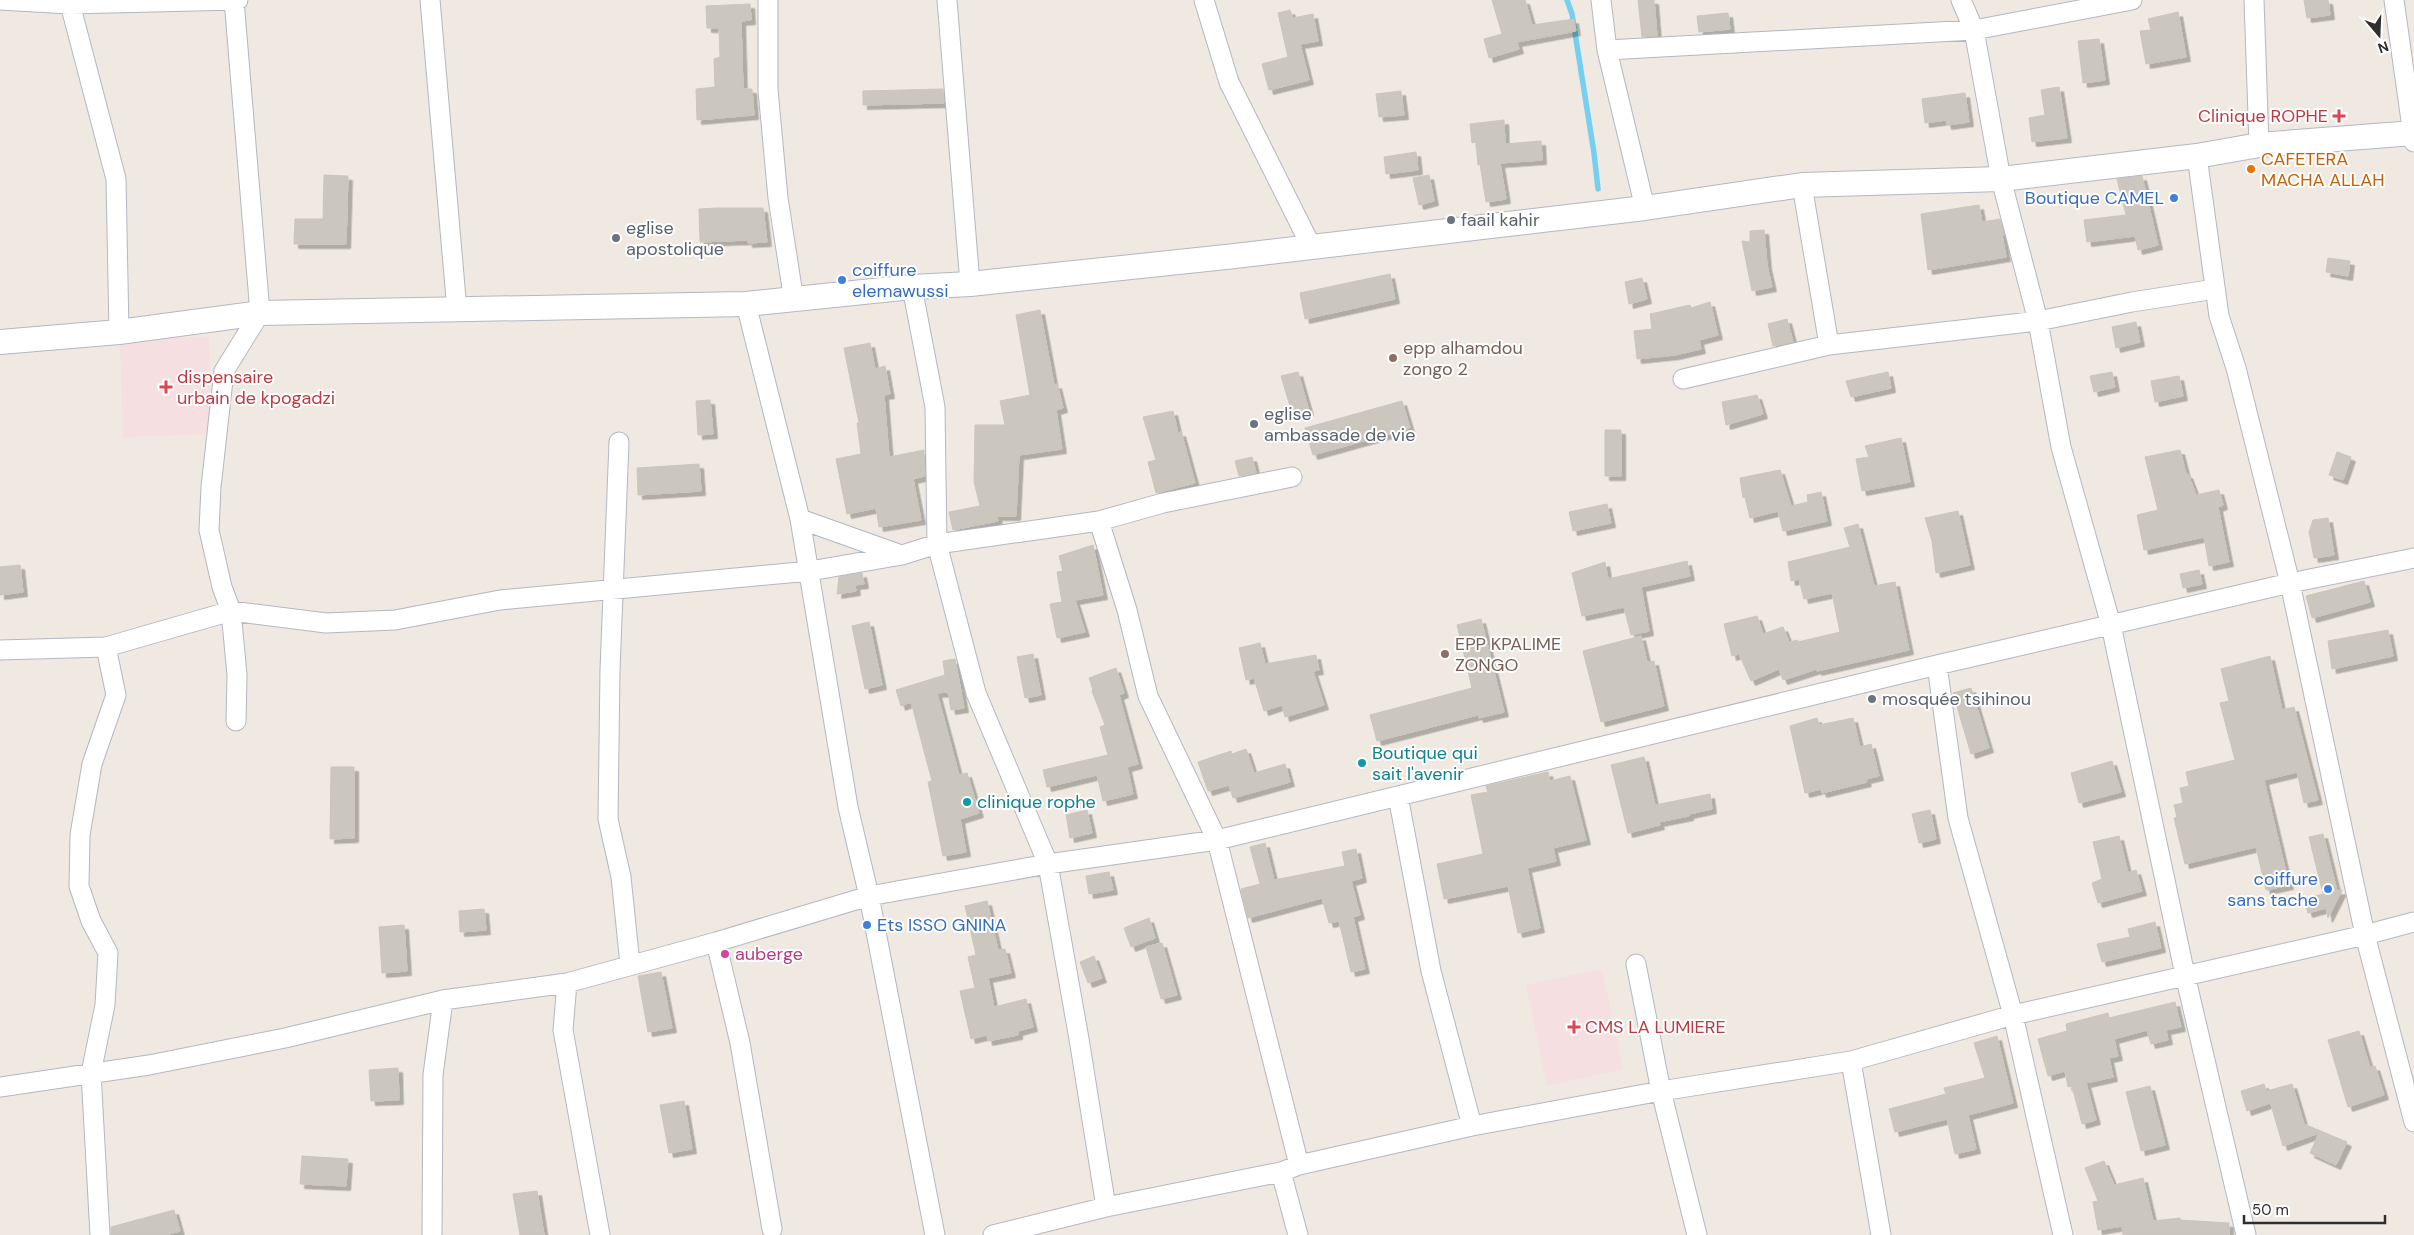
<svg xmlns="http://www.w3.org/2000/svg" width="2414" height="1235" viewBox="0 0 2414 1235" font-family="'DM Sans',sans-serif">
  <style>
    .medical { fill: #f5dfe0 }
    .lines { fill: none; stroke-linecap: round; stroke-linejoin: round }
    .stream { stroke: #75cff0; stroke-width: 5.5 }
    .building { fill: #cbc7bf; stroke: #cbc5ba; filter: url(#shadow) }
    .minor-casing { stroke: #b4b7c1; stroke-width: 21 }
    .tertiary-casing { stroke: #b4b7c1; stroke-width: 26 }
    .minor { stroke: #fff; stroke-width: 19 }
    .tertiary { stroke: #fff; stroke-width: 24 }
    .health-dot { fill: #e0444e; stroke: #fff; stroke-width: 2 }
    .food-dot { fill: #e8710a; stroke: #fff; stroke-width: 2 }
    .shop-dot { fill: #3f7fe0; stroke: #fff; stroke-width: 2 }
    .worship-dot { fill: #6b7280; stroke: #fff; stroke-width: 2 }
    .education-dot { fill: #8d6e63; stroke: #fff; stroke-width: 2 }
    .culture-dot { fill: #0f9aa8; stroke: #fff; stroke-width: 2 }
    .hotel-dot { fill: #d1479c; stroke: #fff; stroke-width: 2 }
    .labels { text-anchor: middle; stroke-width: 4; stroke-linejoin: round; paint-order: stroke }
    .health-label { font-size: 18px; fill: #be3a42; stroke: #fff; text-anchor: start }
    .food-label { font-size: 18px; fill: #c56008; stroke: #fff; text-anchor: start }
    .shop-label { font-size: 18px; fill: #366cbe; stroke: #fff; text-anchor: end }
    .worship-label { font-size: 18px; fill: #5b616d; stroke: #fff; text-anchor: start }
    .education-label { font-size: 18px; fill: #785e54; stroke: #fff; text-anchor: start }
    .culture-label { font-size: 18px; fill: #0d838f; stroke: #fff; text-anchor: start }
    .hotel-label { font-size: 18px; fill: #b23c85; stroke: #fff; text-anchor: start }
  </style>
  <defs>
    <filter id="shadow"><feDropShadow dx="4.5" dy="4.5" stdDeviation="0" flood-color="#0004"/></filter>
  </defs>
  <rect width="100%" height="100%" fill="#efe9e1"/>
  <!-- medical -->
  <path class="medical" d="M209 337 212 434 123 437 120 340Z
    M1602 969 1623 1069 1547 1086 1526 985Z"/>
  <g class="lines">
    <!-- stream -->
    <path class="stream" d="M1567 0 1572 14 1594 153 1598 189"/>
  </g>
  <!-- building -->
  <path class="building" d="M1492 0H1525L1532 25 1574 19 1576 31 1517 42 1519 49 1489 58 1484 39 1502 34Z
    M1638 0H1654L1657 36 1642 37Z
    M2304 0H2328L2330 15 2307 18Z
    M750 4 751 20 741 21 743 89H752L754 115 697 120 696 89 715 87 714 59 720 57 719 28H707L706 6Z
    M1290 10 1293 18 1313 14 1318 41 1300 44 1309 80 1269 90 1262 64 1288 57 1278 13Z
    M2178 12 2186 57 2146 64 2140 31 2151 30 2148 19Z
    M1728 13 1730 29 1699 32 1697 16Z
    M2099 39 2105 80 2083 83 2078 41Z
    M2059 87 2067 138 2032 142 2029 118 2045 115 2041 90Z
    M943 89 944 103 863 105V91Z
    M1401 91 1404 115 1379 117 1376 94Z
    M1965 93 1969 122 1947 125 1946 120 1925 123 1922 99Z
    M1504 120 1505 144 1541 141 1542 160 1500 163 1506 199 1486 202 1480 164 1478 165 1476 142 1472 143 1470 124Z
    M1416 152 1418 170 1386 174 1384 157Z
    M324 175 348 176 346 244H294L295 219H323Z
    M1429 175 1434 201 1419 205 1413 178Z
    M2142 176 2158 245 2138 250 2135 236 2087 242 2084 220 2126 215 2117 179Z
    M1979 205 1982 222 2000 219 2004 235H2002L2006 257 1928 270 1921 214Z
    M717 208H763L767 242 748 243V240L700 242 699 209Z
    M1764 230 1767 265 1772 287 1752 291 1742 241 1750 242V231Z
    M2328 258 2350 261 2348 276 2326 272Z
    M1390 274 1395 299 1305 319 1300 293Z
    M1642 278 1647 299 1629 304 1625 282Z
    M1710 302 1718 335 1699 340 1701 349 1675 355 1637 359 1634 331 1652 329 1650 314 1690 305 1691 308Z
    M1040 310 1054 385 1057 384 1063 408 1056 410 1062 449 1019 455 1016 516H997L998 521 953 530 949 512 980 506 974 482 975 425H1005L1000 401 1030 395 1016 315Z
    M1787 319 1793 342 1773 346 1768 324Z
    M2136 322 2140 342 2116 348 2112 327Z
    M870 343 875 369 885 366 890 394 884 395 889 457 924 450V454L925 476 913 479 921 520 879 527 876 508 847 514 836 459 861 454 857 423H859L844 348Z
    M1298 372 1309 411 1293 416 1281 376Z
    M1888 372 1891 388 1851 397 1846 381Z
    M2112 372 2115 387 2094 392 2090 376Z
    M2179 376 2183 396 2155 402 2151 381Z
    M1757 395 1763 414 1726 425 1722 402Z
    M710 400 713 434 698 435 696 401Z
    M1402 401 1410 428 1313 455 1305 428Z
    M1173 411 1178 433 1181 432 1195 483 1156 493 1148 462 1156 460 1143 417Z
    M1605 430H1621V476H1605Z
    M1901 438 1910 482 1862 491 1856 459 1869 457 1865 446Z
    M2180 450 2186 474H2188L2196 495 2219 490 2223 505 2218 507 2229 562 2209 566 2204 537 2144 550 2137 515 2158 510 2145 457Z
    M2337 452 2351 457 2343 480 2329 475Z
    M1252 457 1256 473 1239 476 1235 461Z
    M699 464 701 491 638 495 637 468Z
    M1780 470 1791 506 1808 502 1807 495 1821 492 1827 521 1783 531 1778 511 1750 518 1745 497 1743 498 1740 478Z
    M1607 504 1611 523 1573 531 1569 512Z
    M1958 511 1970 565 1936 573 1932 541 1925 518Z
    M2328 518 2334 555 2314 558 2309 532 2313 520Z
    M1858 524 1874 586 1895 582 1909 650 1817 671V669L1783 680 1779 669 1751 681 1739 654 1732 656 1724 624 1757 616 1763 634 1783 627 1789 642 1798 640V642L1840 632 1832 593 1804 599 1799 579 1791 581 1788 562 1850 547 1844 528Z
    M1093 545 1103 595 1075 600 1085 632 1057 638 1050 604 1062 602 1057 572 1063 571 1059 556Z
    M1687 561 1690 576 1641 587 1649 631 1631 635 1624 607 1582 616 1572 573 1605 562 1608 579Z
    M20 565 23 592 0 595V567Z
    M2199 570 2202 584 2183 588 2180 574Z
    M862 573 864 584 855 585 856 591 837 594 839 577Z
    M2364 581 2370 602 2312 618 2306 596Z
    M1481 619 1504 712 1479 718 1478 715 1377 741 1370 715 1472 688 1457 625Z
    M869 622 882 685 865 689 852 626Z
    M2388 630 2393 656 2332 669 2328 641Z
    M1641 636 1647 662 1654 661 1664 706 1601 722 1583 651Z
    M1260 643 1265 664 1316 655 1319 670 1313 671 1324 705 1285 717 1282 705 1264 711 1254 678 1246 680 1239 648Z
    M1033 654 1041 695 1025 698 1017 657Z
    M2270 656 2282 710 2294 707 2318 800 2304 803 2297 772 2264 780 2289 885 2266 890 2256 847 2185 864 2174 818 2177 817 2174 805 2183 803 2180 788 2189 786 2186 772 2235 760 2220 703 2229 701 2221 669Z
    M955 659 964 708 951 710 948 692 937 693 959 775 967 773 979 813 960 819 966 852 943 856 928 782 932 781 911 702 901 706 896 690 945 675 943 661Z
    M1116 668 1124 693 1119 695 1138 764 1127 767 1133 794 1103 801 1097 775 1047 787 1043 770 1108 755 1100 727 1105 725 1092 691 1093 690 1089 678Z
    M1971 688 1989 748 1971 754 1953 693Z
    M1817 718 1819 725 1853 718 1860 747 1871 744 1879 776 1866 779 1867 782 1822 793 1821 789 1805 793 1790 726Z
    M1246 749 1254 773 1285 764 1290 782 1233 798 1229 785 1208 791 1198 762 1231 751 1232 754Z
    M1644 757 1655 805 1710 794 1712 809 1689 814V816L1659 822 1660 825 1628 833 1611 765Z
    M2112 761 2121 792 2079 803 2071 773Z
    M331 767H354V838L330 839Z
    M1548 772 1550 781 1570 776 1586 840 1553 848 1556 861 1527 868 1540 928 1518 933 1508 886 1444 899 1437 864 1483 854 1471 795 1488 792 1486 786Z
    M1087 810 1092 833 1070 838 1066 815Z
    M1930 810 1936 839 1919 843 1912 814Z
    M2323 834 2337 891 2342 890 2328 918 2326 908 2308 913 2304 899 2323 894 2309 837Z
    M2119 836 2128 873 2136 870 2142 891 2098 903 2092 883 2102 879 2093 842Z
    M1265 843 1274 880 1345 866 1342 852 1356 849 1362 878 1351 881 1360 915 1353 917 1365 969 1351 972 1339 921 1329 923 1322 898 1248 918 1241 889 1260 884 1250 847Z
    M1109 872 1113 890 1089 894 1086 876Z
    M987 901 998 950 1005 949 1011 973 988 978 994 1007 1026 999 1033 1027 1018 1031V1035L988 1041 987 1035 971 1039 960 991 975 988 968 957 976 955 965 906Z
    M484 909 486 930 460 932 459 911Z
    M1149 918 1155 938 1131 947 1124 928Z
    M2155 922 2161 948 2102 962 2097 944 2130 937 2128 929Z
    M404 925 407 971 382 973 379 927Z
    M1162 943 1177 995 1161 999 1146 947Z
    M1094 956 1102 978 1088 983 1080 962Z
    M661 972 672 1028 648 1032 638 976Z
    M2175 1002 2181 1027 2166 1030 2168 1040 2151 1044 2147 1030 2114 1039 2118 1056 2109 1058 2113 1077 2086 1083 2096 1120 2082 1124 2072 1086 2068 1087 2065 1071 2048 1076 2038 1039 2067 1031 2066 1024 2108 1013 2109 1018Z
    M2359 1031 2370 1068 2375 1066 2384 1095 2348 1107 2328 1040Z
    M1997 1036 2013 1103 1968 1115 1976 1149 1955 1154 1947 1119 1895 1132 1889 1109 1946 1094 1944 1088 1985 1078 1974 1043Z
    M398 1068 399 1100 371 1101 369 1070Z
    M2264 1084 2270 1103 2247 1111 2241 1091Z
    M2292 1084 2304 1124 2347 1142 2336 1165 2310 1153 2319 1133 2283 1146 2267 1091Z
    M2150 1086 2165 1145 2141 1151 2126 1092Z
    M684 1101 692 1149 669 1153 660 1105Z
    M302 1156 348 1159 346 1186 300 1184Z
    M2104 1161 2114 1185 2143 1178 2153 1221 2180 1218V1220L2229 1223V1235H2123L2122 1226 2098 1230 2093 1202 2098 1201 2085 1168Z
    M537 1191 544 1235H520L513 1194Z
    M174 1210 180 1231 165 1235H111V1227Z"/>
  <g class="lines">
    <!-- minor casing -->
    <g class="minor-casing">
      <path id="minor" d="M0 0 69 4 238 0
        M69 0 116 179 119 332
        M234 0 260 313 224 371 211 487 209 530 222 587 231 611 237 675 236 721
        M430 0 457 310
        M768 0V90L778 198 794 301
        M947 0 970 284
        M1204 0 1229 82 1311 246
        M1601 0 1607 50 1645 208
        M1961 0 1974 30 2001 179 2038 321 2061 447 2111 625 2185 975 2246 1235
        M2254 0 2259 145
        M2394 0 2414 142
        M1607 50 1974 30 2132 0
        M2197 156 2219 316 2236 368 2290 583 2365 935 2414 1122
        M1802 185 1829 345
        M912 287 935 407 937 544 976 693 1048 864 1079 1039 1106 1207
        M746 304 800 519 848 807 869 896 935 1235
        M1683 379 1829 345 2038 321 2132 302 2215 289
        M619 442 610 670 608 819 621 877 630 964
        M800 519 901 555
        M1099 521 1127 610 1148 696 1217 840 1299 1165
        M0 650 106 647 231 611 326 623 395 620 500 600 810 571 902 555 937 544 1099 521 1163 503 1292 477
        M1937 665 1958 818 2013 1015 2063 1235
        M1398 796 1431 971 1472 1126
        M716 942 740 1043 772 1229
        M1636 964 1661 1091 1697 1235
        M567 983 563 1030 600 1235
        M1851 1061 1881 1235
        M0 1087 149 1065 285 1038 443 1000 567 983 716 942 869 896 1048 864 1217 840 1937 665 2290 583 2414 558
        M1281 1172 1298 1235
        M100 1235 91 1073 105 1005 108 953 91 921 79 886 80 835 92 764 116 695 106 647
        M432 1235 433 1075 443 1000
        M993 1235 1106 1207 1281 1172 1299 1165 1472 1126 1661 1091 1851 1061 2013 1015 2365 935 2414 922"/>
    </g>
    <!-- tertiary casing -->
    <g class="tertiary-casing">
      <path id="tertiary" d="M0 342 119 332 260 313 746 304 912 287 970 284 1235 256 1645 208 1802 185 2001 179 2197 156 2259 145 2414 133"/>
    </g>
    <!-- minor -->
    <use href="#minor" class="minor"/>
    <!-- tertiary -->
    <use href="#tertiary" class="tertiary"/>
  </g>
  <!-- markers -->
  <g class="health-dot">
    <path d="M2336.5 108.5h5v5h5v5h-5v5h-5v-5h-5v-5h5z"/>
    <path d="M163.5 379.5h5v5h5v5h-5v5h-5v-5h-5v-5h5z"/>
    <path d="M1571.5 1019.5h5v5h5v5h-5v5h-5v-5h-5v-5h5z"/>
  </g>
  <circle class="food-dot" cx="2251" cy="169" r="5"/>
  <g class="shop-dot">
    <circle cx="2174" cy="198" r="5"/>
    <circle cx="842" cy="280" r="5"/>
    <circle cx="2328" cy="889" r="5"/>
    <circle cx="867" cy="925" r="5"/>
  </g>
  <g class="worship-dot">
    <circle cx="1451" cy="220" r="5"/>
    <circle cx="616" cy="238" r="5"/>
    <circle cx="1254" cy="424" r="5"/>
    <circle cx="1872" cy="699" r="5"/>
  </g>
  <g class="education-dot">
    <circle cx="1393" cy="358" r="5"/>
    <circle cx="1445" cy="654" r="5"/>
  </g>
  <g class="culture-dot">
    <circle cx="1362" cy="763" r="5"/>
    <circle cx="967" cy="802" r="5"/>
  </g>
  <circle class="hotel-dot" cx="725" cy="954" r="5"/>
  <g class="labels">
    <!-- health labels -->
    <g class="health-label">
      <text x="2328" y="122" text-anchor="end">Clinique ROPHE</text>
      <text x="177" y="383">dispensaire<tspan x="177" dy="21">urbain de kpogadzi</tspan></text>
      <text x="1585" y="1033">CMS LA LUMIERE</text>
    </g>
    <!-- food labels -->
    <g class="food-label">
      <text x="2261" y="165">CAFETERA<tspan x="2261" dy="21">MACHA ALLAH</tspan></text>
    </g>
    <!-- shop labels -->
    <g class="shop-label">
      <text x="2164" y="204">Boutique CAMEL</text>
      <text x="852" y="276" text-anchor="start">coiffure<tspan x="852" dy="21">elemawussi</tspan></text>
      <text x="2318" y="885">coiffure<tspan x="2318" dy="21">sans tache</tspan></text>
      <text x="877" y="931" text-anchor="start">Ets ISSO GNINA</text>
    </g>
    <!-- worship labels -->
    <g class="worship-label">
      <text x="1461" y="226">faail kahir</text>
      <text x="626" y="234">eglise<tspan x="626" dy="21">apostolique</tspan></text>
      <text x="1264" y="420">eglise<tspan x="1264" dy="21">ambassade de vie</tspan></text>
      <text x="1882" y="705">mosquée tsihinou</text>
    </g>
    <!-- education labels -->
    <g class="education-label">
      <text x="1403" y="354">epp alhamdou<tspan x="1403" dy="21">zongo 2</tspan></text>
      <text x="1455" y="650">EPP KPALIME<tspan x="1455" dy="21">ZONGO</tspan></text>
    </g>
    <!-- culture labels -->
    <g class="culture-label">
      <text x="1372" y="759">Boutique qui<tspan x="1372" dy="21">sait l'avenir</tspan></text>
      <text x="977" y="808">clinique rophe</text>
    </g>
    <!-- hotel labels -->
    <g class="hotel-label">
      <text x="735" y="960">auberge</text>
    </g>
  </g>
  <!-- north arrow -->
  <g transform="translate(2379 35) rotate(161)" stroke="#ffffff" stroke-width="4" paint-order="stroke">
  <path d="M0-4L9 19L0 12L-9 19Z" fill="#2e2e2e"/>
  <text y="-8" font-size="14" font-weight="bold" text-anchor="middle" fill="#2e2e2e">N</text>
  </g>
  <!-- scale -->
  <path d="M2244 1215v8h141v-8" fill="none" stroke="#2e2e2e" stroke-width="2.5"/>
  <text x="2252" y="1215" font-size="15" fill="#2e2e2e" stroke="#ffffff" stroke-width="4" paint-order="stroke">50 m</text>
</svg>
